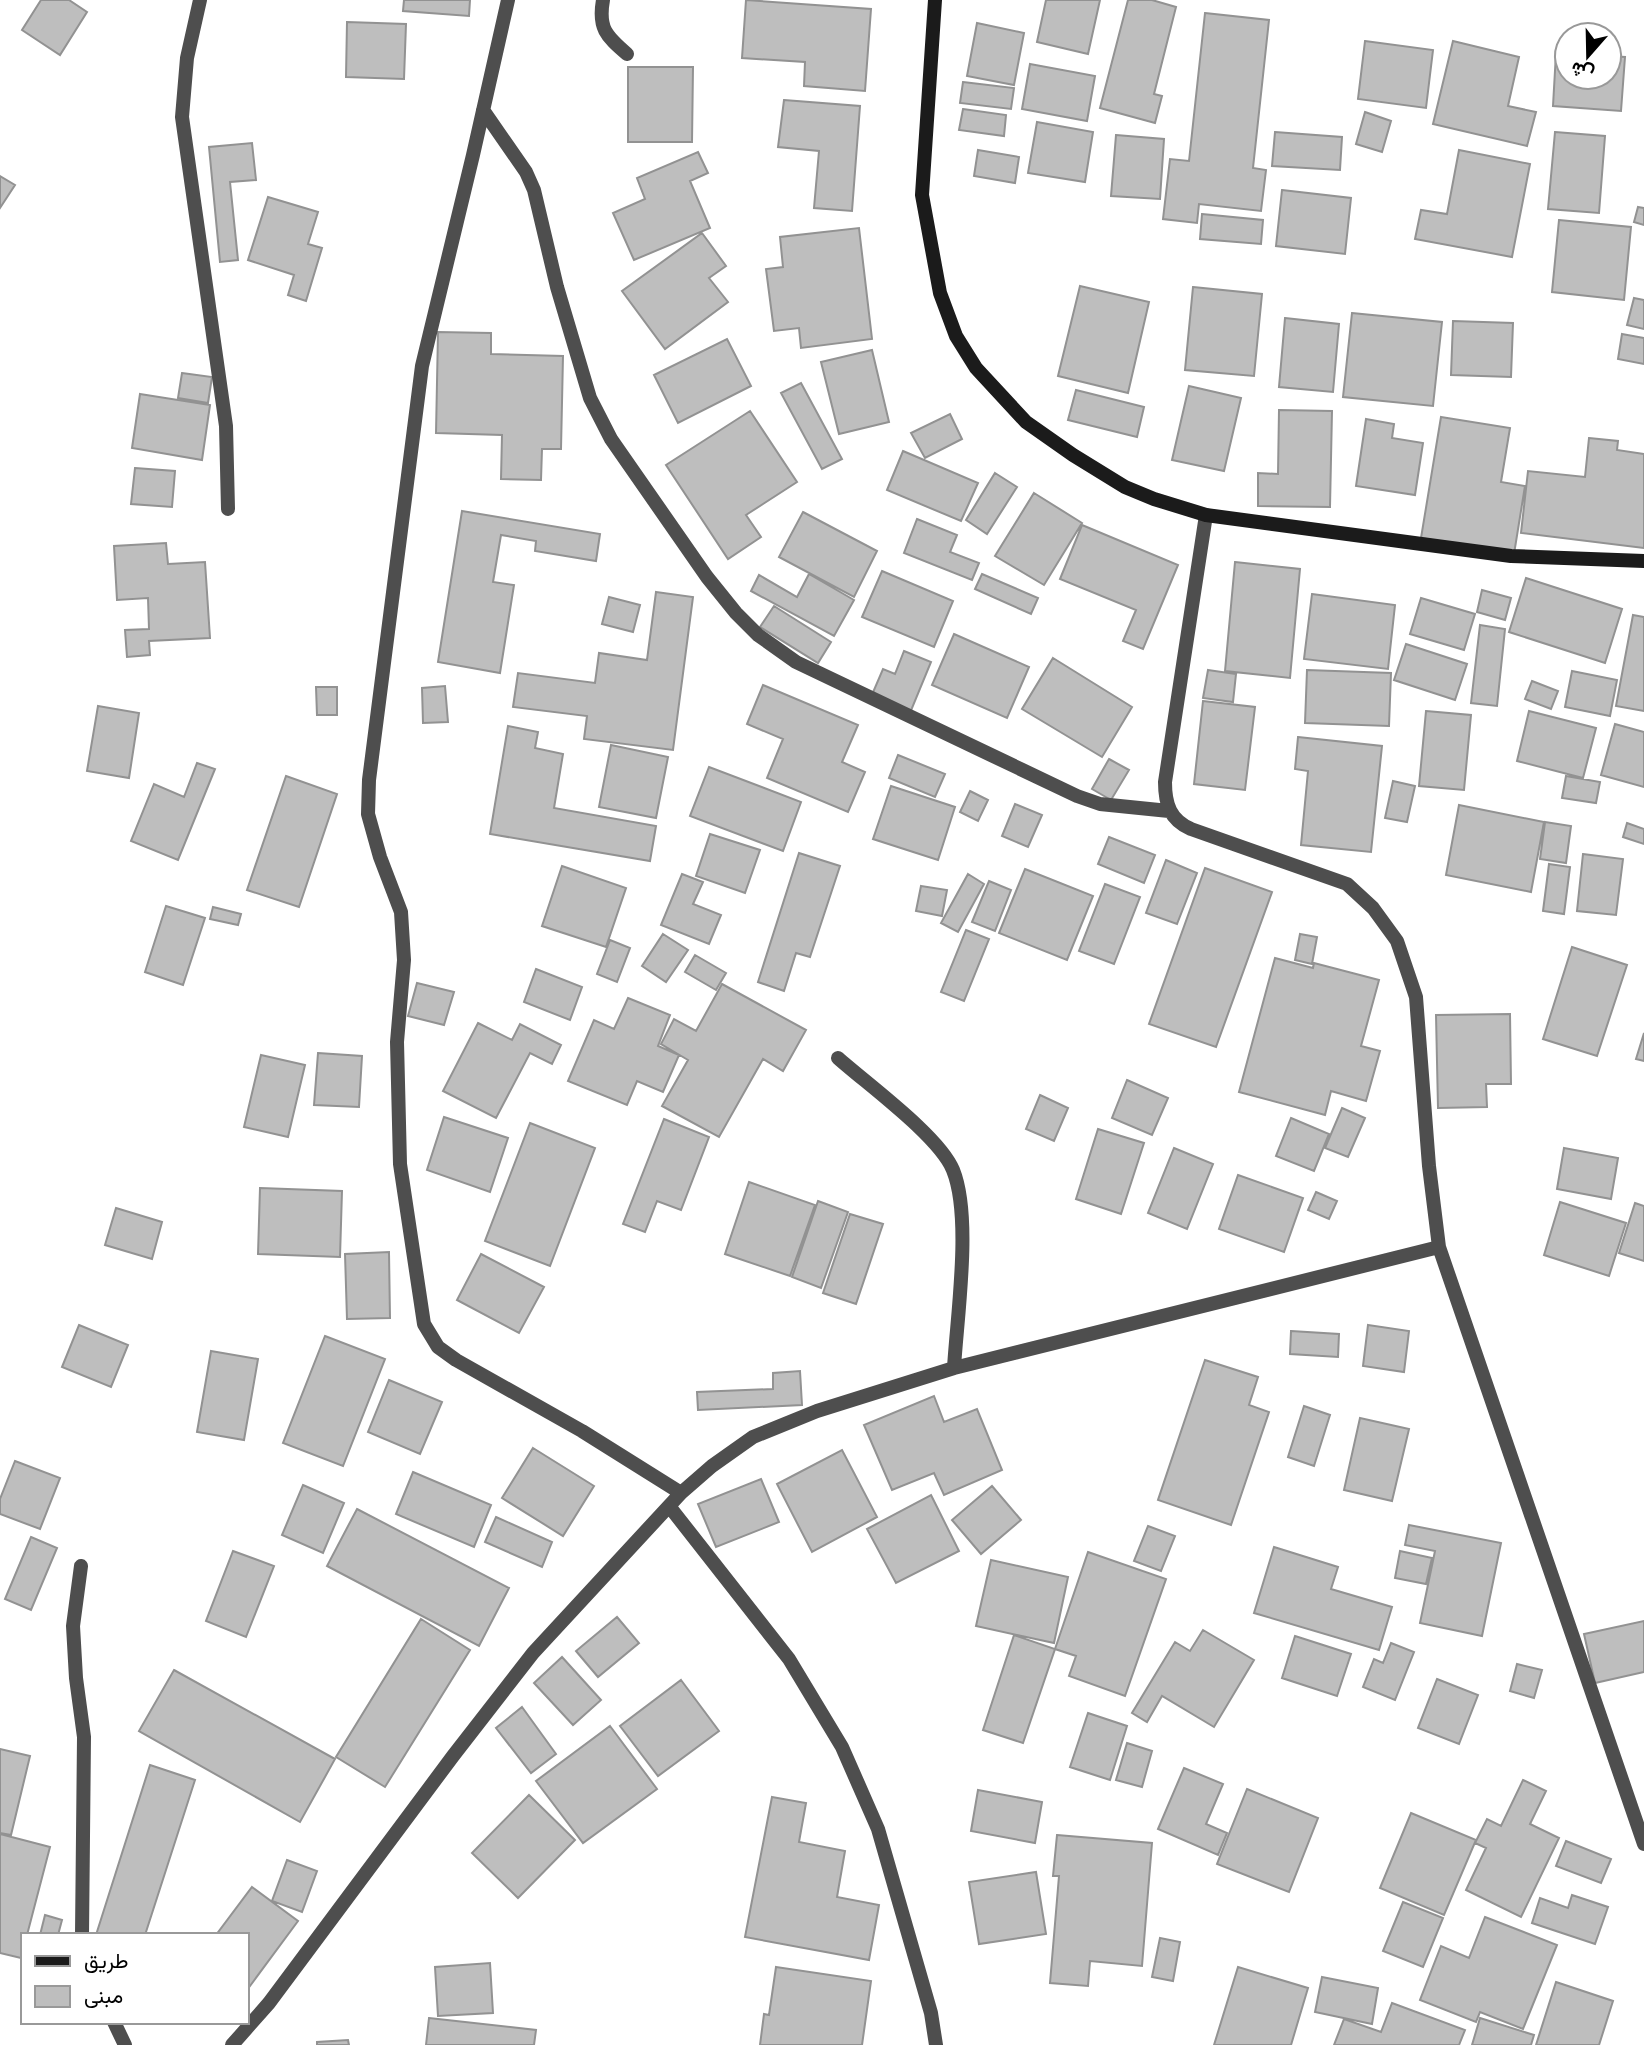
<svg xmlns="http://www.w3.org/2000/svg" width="1644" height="2045" viewBox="0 0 1644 2045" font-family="Roboto,Vazirmatn,sans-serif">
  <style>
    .building { fill: #bebebe; stroke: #929292; stroke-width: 2 }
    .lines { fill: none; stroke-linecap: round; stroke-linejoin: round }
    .street { stroke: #4e4e4e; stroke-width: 14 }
    .secondary { stroke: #1b1b1b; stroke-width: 14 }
  </style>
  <rect width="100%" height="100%" fill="#fff"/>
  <!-- building -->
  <path class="building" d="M41 0H69L87 12 60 55 22 30Z
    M404 0H470L469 16 403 11Z
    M746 0 871 9 865 91 804 86 805 62 742 58Z
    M1046 0H1100L1088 54 1037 42Z
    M1128 0H1152L1176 7 1154 94 1162 96 1155 123 1100 108Z
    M1205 13 1269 20 1253 168 1266 170 1261 211 1199 204 1197 223 1163 219 1170 159 1189 161Z
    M347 22 406 24 404 79 346 77Z
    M977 23 1024 33 1014 85 967 76Z
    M1365 41 1433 50 1426 108 1358 99Z
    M1453 41 1519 57 1508 106 1536 112 1527 146 1433 124Z
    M1556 53 1567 54V77H1609V56L1625 57 1621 111 1553 106Z
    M1030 64 1095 76 1087 121 1022 109Z
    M628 67H693L692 142H628Z
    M963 82 1014 88 1011 109 960 103Z
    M784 100 860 106 852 211 814 208 819 151 778 147Z
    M963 109 1006 115 1004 136 959 130Z
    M1365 112 1391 121 1382 152 1356 144Z
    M1037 122 1093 132 1085 182 1028 173Z
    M1275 132 1342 137 1340 170 1272 166Z
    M1555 132 1605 136 1599 213 1548 209Z
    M1116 135 1164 139 1160 199 1111 196Z
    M252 143 256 180 230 182 238 260 220 262 209 147Z
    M978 150 1019 157 1015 183 974 176Z
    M1459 150 1530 164 1512 257 1415 239 1421 210 1447 214Z
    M698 152 708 173 690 181 710 228 634 260 613 213 645 199 637 178Z
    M0 176 15 185 0 208Z
    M1282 190 1351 198 1345 254 1276 246Z
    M268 197 318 212 308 244 322 248 306 301 288 295 294 275 248 260Z
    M1638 207 1644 208V225L1634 222Z
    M1202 214 1263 220 1261 244 1200 239Z
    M1559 220 1631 227 1624 300 1552 292Z
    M859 228 872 339 801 348 799 328 774 331 766 269 783 267 780 237Z
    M702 233 726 266 709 278 728 302 665 349 622 291Z
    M1080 286 1149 302 1128 393 1058 376Z
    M1193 287 1262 294 1254 376 1185 370Z
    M1634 298 1644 300V329L1627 325Z
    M1352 313 1442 322 1433 406 1343 397Z
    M1285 318 1339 324 1333 392 1279 387Z
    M1453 321 1513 323 1511 377 1451 375Z
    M438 332 491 333V354L563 356 561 449H542L541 480 501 479 502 435 436 433Z
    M1622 334 1644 338V364L1618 359Z
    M727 339 751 386 678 423 654 375Z
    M872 350 889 422 839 434 821 362Z
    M182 373 212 377 208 403 178 398Z
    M801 383 842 459 822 469 781 393Z
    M1189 386 1241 398 1224 471 1172 460Z
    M1076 390 1144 407 1137 437 1068 420Z
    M140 394 210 405 202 460 132 448Z
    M1279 410 1332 411 1330 507 1258 506V473L1278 474Z
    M750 411 797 482 746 515 761 537 728 559 666 465Z
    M950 414 962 439 925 458 911 433Z
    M1441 417 1510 428 1501 482 1525 486 1514 554 1421 538Z
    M1366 419 1394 424 1392 438 1423 443 1415 495 1356 486Z
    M1589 438 1618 441 1617 450 1644 454V548L1521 533 1528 471 1585 477Z
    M903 451 978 483 961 521 887 490Z
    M135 468 175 471 172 507 131 504Z
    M995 473 1017 487 987 534 966 520Z
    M1034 493 1082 523 1044 585 995 556Z
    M462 511 600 534 596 561 535 551 536 541 501 535 493 582 514 585 500 673 438 662Z
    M803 512 877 551 854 597 779 557Z
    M917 519 957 535 950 552 979 563 972 580 904 553Z
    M1082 525 1178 565 1143 649 1123 641 1136 610 1060 579Z
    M166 543 168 564 205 562 210 638 149 641 150 655 127 657 125 630 149 629 148 598 117 600 114 546Z
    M1235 562 1300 569 1290 678 1225 671Z
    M882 571 953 601 934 647 862 617Z
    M809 574 854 600 834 636 751 591 759 575 797 597Z
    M982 574 1038 598 1031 614 975 589Z
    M1526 578 1622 609 1605 663 1509 632Z
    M1482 590 1511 598 1505 620 1477 612Z
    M656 592 693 597 673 750 584 739 587 716 513 707 518 673 595 683 599 653 647 660Z
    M1312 594 1395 605 1388 669 1304 659Z
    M609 597 640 605 633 632 602 624Z
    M1421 598 1475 614 1464 650 1410 634Z
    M774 606 831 642 818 663 760 627Z
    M1633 615 1644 617V711L1616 706Z
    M1480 625 1505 629 1497 706 1471 703Z
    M954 634 1029 667 1007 718 932 685Z
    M1406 644 1467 664 1455 700 1394 680Z
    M904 651 931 662 910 713 871 697 883 669 895 674Z
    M1053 658 1132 707 1102 757 1022 709Z
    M1208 670 1236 674 1233 702 1203 698Z
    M1307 670 1391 673 1389 726 1305 723Z
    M1572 671 1617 680 1610 716 1565 707Z
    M1532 681 1558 691 1551 709 1525 699Z
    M763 685 858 725 842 762 865 772 848 812 767 778 783 739 747 724Z
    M445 686 448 722 423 723 422 688Z
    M316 687H337V715H317Z
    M1203 701 1255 707 1245 790 1194 784Z
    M98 706 139 713 129 778 87 771Z
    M1426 711 1471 715 1464 790 1419 786Z
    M1529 711 1596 728 1583 778 1517 761Z
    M1615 724 1644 732V787L1601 775Z
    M508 726 538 732 535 748 563 754 554 808 656 826 650 861 490 834Z
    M1298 737 1382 746 1371 852 1301 845 1308 771 1295 769Z
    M611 745 668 757 656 818 599 807Z
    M898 755 945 774 935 797 889 778Z
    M1109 759 1129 770 1111 800 1092 789Z
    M197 763 215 769 178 860 131 841 154 784 184 797Z
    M709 767 801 802 783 851 690 816Z
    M286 776 337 794 299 907 247 890Z
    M1566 776 1600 782 1596 803 1562 798Z
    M1393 781 1415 786 1407 822 1385 818Z
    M891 786 955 807 938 860 873 839Z
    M970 791 988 800 978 821 960 812Z
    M1015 804 1042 815 1028 847 1002 836Z
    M1459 805 1544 822 1531 892 1446 875Z
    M1545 822 1571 826 1566 863 1540 859Z
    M1627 823 1644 829V844L1623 837Z
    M710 834 760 850 745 893 696 876Z
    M1109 837 1155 855 1144 883 1098 864Z
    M799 853 840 866 810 957 796 953 784 991 758 982Z
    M1583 854 1623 859 1616 915 1577 911Z
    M1166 860 1197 873 1177 924 1146 913Z
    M1549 864 1570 867 1564 914 1543 911Z
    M562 866 626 888 606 947 542 926Z
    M1205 868 1272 892 1216 1047 1149 1024Z
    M1025 869 1093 896 1067 960 999 933Z
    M682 874 703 882 693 904 721 915 709 944 661 925Z
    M968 874 984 884 958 932 941 923Z
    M989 881 1011 890 995 931 972 922Z
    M1105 884 1140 897 1114 964 1079 951Z
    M921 886 947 890 942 916 916 911Z
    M166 906 205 918 183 985 145 972Z
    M213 907 241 914 238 925 210 919Z
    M966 930 989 939 964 1001 941 992Z
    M663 934 688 950 666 982 642 966Z
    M1300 934 1317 937 1312 964 1295 960Z
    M610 940 630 948 617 982 597 974Z
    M1572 947 1627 965 1597 1056 1543 1039Z
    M695 955 726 973 716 990 685 972Z
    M1275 958 1313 968 1314 963 1379 980 1361 1046 1380 1051 1366 1101 1331 1091 1325 1115 1239 1092Z
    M536 969 582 987 570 1020 524 1002Z
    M417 983 454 992 444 1025 408 1016Z
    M722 984 806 1030 783 1071 763 1059 719 1137 662 1106 688 1060 661 1044 674 1019 696 1031Z
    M628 998 670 1015 658 1046 679 1055 663 1092 637 1081 627 1105 568 1081 594 1020 614 1029Z
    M1510 1014 1511 1084H1486L1487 1107 1438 1108 1436 1015Z
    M478 1023 512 1040 520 1024 561 1045 552 1064 530 1053 496 1118 443 1091Z
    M1644 1033V1061L1636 1059Z
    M318 1053 362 1056 359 1107 314 1105Z
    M261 1055 305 1065 288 1137 244 1127Z
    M1127 1080 1168 1098 1152 1135 1112 1118Z
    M1040 1095 1068 1108 1054 1141 1026 1129Z
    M1342 1108 1365 1118 1348 1157 1325 1148Z
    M444 1117 508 1138 490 1192 427 1170Z
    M1291 1118 1329 1134 1314 1171 1276 1156Z
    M664 1119 709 1137 681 1210 657 1201 645 1232 623 1224Z
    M530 1123 595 1148 550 1266 485 1241Z
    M1098 1129 1144 1143 1121 1214 1076 1199Z
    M1174 1148 1213 1164 1187 1229 1148 1213Z
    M1564 1148 1618 1158 1611 1199 1557 1189Z
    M1238 1175 1303 1198 1284 1252 1219 1229Z
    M749 1182 815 1205 790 1276 725 1254Z
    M260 1188 342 1191 340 1257 258 1254Z
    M1316 1192 1337 1201 1329 1219 1308 1210Z
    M818 1201 848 1212 821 1288 792 1277Z
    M1560 1202 1626 1223 1609 1276 1544 1255Z
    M1635 1203 1644 1206V1261L1619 1253Z
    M116 1208 162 1222 152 1259 105 1245Z
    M850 1214 883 1224 856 1304 823 1293Z
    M389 1252 390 1318 347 1319 345 1254Z
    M481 1254 544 1287 519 1333 457 1300Z
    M79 1325 128 1345 111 1387 62 1367Z
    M1368 1325 1409 1331 1404 1372 1363 1366Z
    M1291 1331 1339 1334 1338 1357 1290 1354Z
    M325 1336 385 1359 343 1466 283 1443Z
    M211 1351 258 1359 244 1440 197 1432Z
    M1205 1360 1258 1377 1249 1405 1269 1412 1231 1525 1158 1500Z
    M800 1371 802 1405 698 1410 697 1392 773 1389V1373Z
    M389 1380 442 1402 420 1454 368 1432Z
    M934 1396 944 1422 977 1409 1002 1470 944 1495 934 1473 892 1490 864 1425Z
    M1304 1406 1330 1415 1314 1466 1288 1457Z
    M1360 1418 1409 1429 1392 1501 1344 1490Z
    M533 1448 594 1486 563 1536 502 1498Z
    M842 1450 877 1517 812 1552 777 1484Z
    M15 1461 60 1478 40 1529 0 1514V1499Z
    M413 1472 491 1505 474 1547 396 1514Z
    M761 1479 779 1522 716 1547 698 1504Z
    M303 1485 344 1503 323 1553 282 1535Z
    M992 1486 1021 1520 981 1554 952 1520Z
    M931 1495 959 1551 896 1583 867 1529Z
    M357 1509 509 1588 479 1646 327 1566Z
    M496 1517 552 1542 542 1567 485 1542Z
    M1409 1525 1501 1543 1482 1636 1420 1623 1435 1551 1405 1545Z
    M1148 1526 1175 1536 1161 1571 1134 1561Z
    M31 1537 57 1548 31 1610 5 1599Z
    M1274 1547 1338 1567 1331 1589 1392 1607 1379 1650 1254 1613Z
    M233 1551 274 1566 246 1637 206 1621Z
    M1400 1551 1432 1558 1426 1584 1395 1578Z
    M1088 1552 1166 1579 1125 1696 1069 1676 1076 1656 1055 1649Z
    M991 1560 1068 1577 1054 1643 976 1626Z
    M617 1617 639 1643 598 1677 576 1651Z
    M421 1619 470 1650 385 1787 336 1757Z
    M1644 1621V1672L1595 1683 1584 1634Z
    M1203 1630 1254 1660 1214 1727 1162 1696 1147 1722 1132 1713 1175 1642 1190 1651Z
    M1014 1635 1055 1649 1023 1743 983 1730Z
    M1295 1636 1351 1654 1337 1696 1282 1678Z
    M1391 1643 1414 1652 1395 1700 1363 1687 1374 1659 1383 1663Z
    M562 1657 601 1700 573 1725 534 1683Z
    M1517 1664 1542 1670 1534 1698 1510 1691Z
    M174 1670 335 1759 300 1822 139 1731Z
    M1437 1679 1478 1695 1459 1744 1418 1728Z
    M681 1680 719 1731 658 1776 620 1726Z
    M522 1707 556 1754 531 1773 496 1728Z
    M1088 1713 1127 1726 1110 1780 1070 1767Z
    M610 1726 657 1789 583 1843 536 1781Z
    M1127 1743 1152 1751 1142 1787 1116 1780Z
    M0 1749 30 1756 11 1835 0 1833Z
    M150 1765 195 1780 145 1935H96Z
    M1184 1768 1223 1784 1206 1824 1227 1833 1218 1855 1158 1829Z
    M1523 1780 1546 1791 1530 1824 1559 1838 1521 1917 1466 1890 1486 1848 1475 1843 1487 1819 1501 1826Z
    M1247 1789 1318 1818 1289 1892 1217 1864Z
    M978 1790 1042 1802 1035 1843 971 1831Z
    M529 1795 575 1840 518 1898 472 1853Z
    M772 1797 806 1803 799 1842 845 1851 837 1897 879 1905 869 1960 745 1937Z
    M1411 1813 1476 1840 1444 1915 1380 1888Z
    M0 1834 50 1847 27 1935H23L21 1958 0 1953Z
    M1057 1835 1152 1843 1142 1966 1090 1961 1088 1986 1050 1983 1059 1876H1053Z
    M1566 1841 1611 1859 1601 1883 1556 1866Z
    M287 1860 317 1871 302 1912 272 1901Z
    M1036 1872 1046 1934 979 1944 969 1882Z
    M252 1887 298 1921 247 1990V1935H216Z
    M1572 1895 1608 1907 1595 1944 1532 1923 1540 1898 1568 1908Z
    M1403 1902 1443 1918 1423 1967 1383 1951Z
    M45 1915 62 1920 58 1935H40Z
    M1485 1917 1557 1945 1523 2029 1480 2012 1476 2022 1420 2000 1441 1946 1469 1958Z
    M1160 1938 1180 1942 1173 1981 1152 1977Z
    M490 1963 493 2013 438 2016 435 1967Z
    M776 1967 871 1981 862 2045H760L764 2014 769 2015Z
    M1238 1967 1308 1988 1291 2045H1214Z
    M1322 1977 1378 1988 1372 2024 1315 2012Z
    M1556 1982 1613 2001 1599 2045H1536Z
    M1392 2003 1465 2030 1459 2045H1334L1344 2019 1381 2032Z
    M429 2018 536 2030 534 2045H426Z
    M1480 2018 1534 2035 1531 2045H1472Z
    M348 2040 349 2045H317V2042Z"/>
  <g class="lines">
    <!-- street -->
    <path class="street" d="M200 0 187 58 182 117 226 426 228 509
      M508 0 473 155 422 366 369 780 368 814 380 857 401 912 404 960 397 1042 400 1164 424 1324 438 1347 456 1360 582 1431 681 1493
      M603 0C598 28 606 36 627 54
      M483 110 526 172 534 190 557 287 590 398 611 439 707 577 736 613 758 635 796 662 1077 796 1100 804 1169 811
      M1206 515 1165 782C1165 804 1170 820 1191 829L1347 884 1373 908 1397 941 1416 997 1429 1166 1439 1247 1644 1844
      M838 1058C867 1084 939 1136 953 1170 972 1217 957 1316 954 1368
      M669 1506 789 1659 842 1747 878 1829 931 2013 936 2045
      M81 1566 73 1626 76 1678 84 1737 82 1935
      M114 2022 125 2045
      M232 2045 269 2003 453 1756 533 1653 681 1493 712 1466 753 1437 817 1411 954 1368 1439 1247"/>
    <!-- secondary -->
    <path class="secondary" d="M935 0 922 195 940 293 956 336 976 368 1026 422 1073 455 1125 487 1154 499 1206 515 1511 556 1644 561"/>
  </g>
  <!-- legend -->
  <rect x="21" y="1933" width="228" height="91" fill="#ffffff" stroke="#999999" stroke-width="2"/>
  <rect x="35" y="1956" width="35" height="10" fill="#1b1b1b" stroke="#999999" stroke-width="2"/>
  <text x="84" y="1968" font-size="21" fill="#000000">طريق</text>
  <rect x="35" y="1986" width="35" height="21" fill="#bebebe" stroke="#999999" stroke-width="2"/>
  <text x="84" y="2003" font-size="21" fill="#000000">مبنى</text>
  <!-- north arrow -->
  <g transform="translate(1588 56) rotate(200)"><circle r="33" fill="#ffffff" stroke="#999999" stroke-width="2"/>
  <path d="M0-5L12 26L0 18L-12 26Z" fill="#000000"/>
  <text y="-10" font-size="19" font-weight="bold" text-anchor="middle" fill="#000000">ش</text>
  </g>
</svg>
